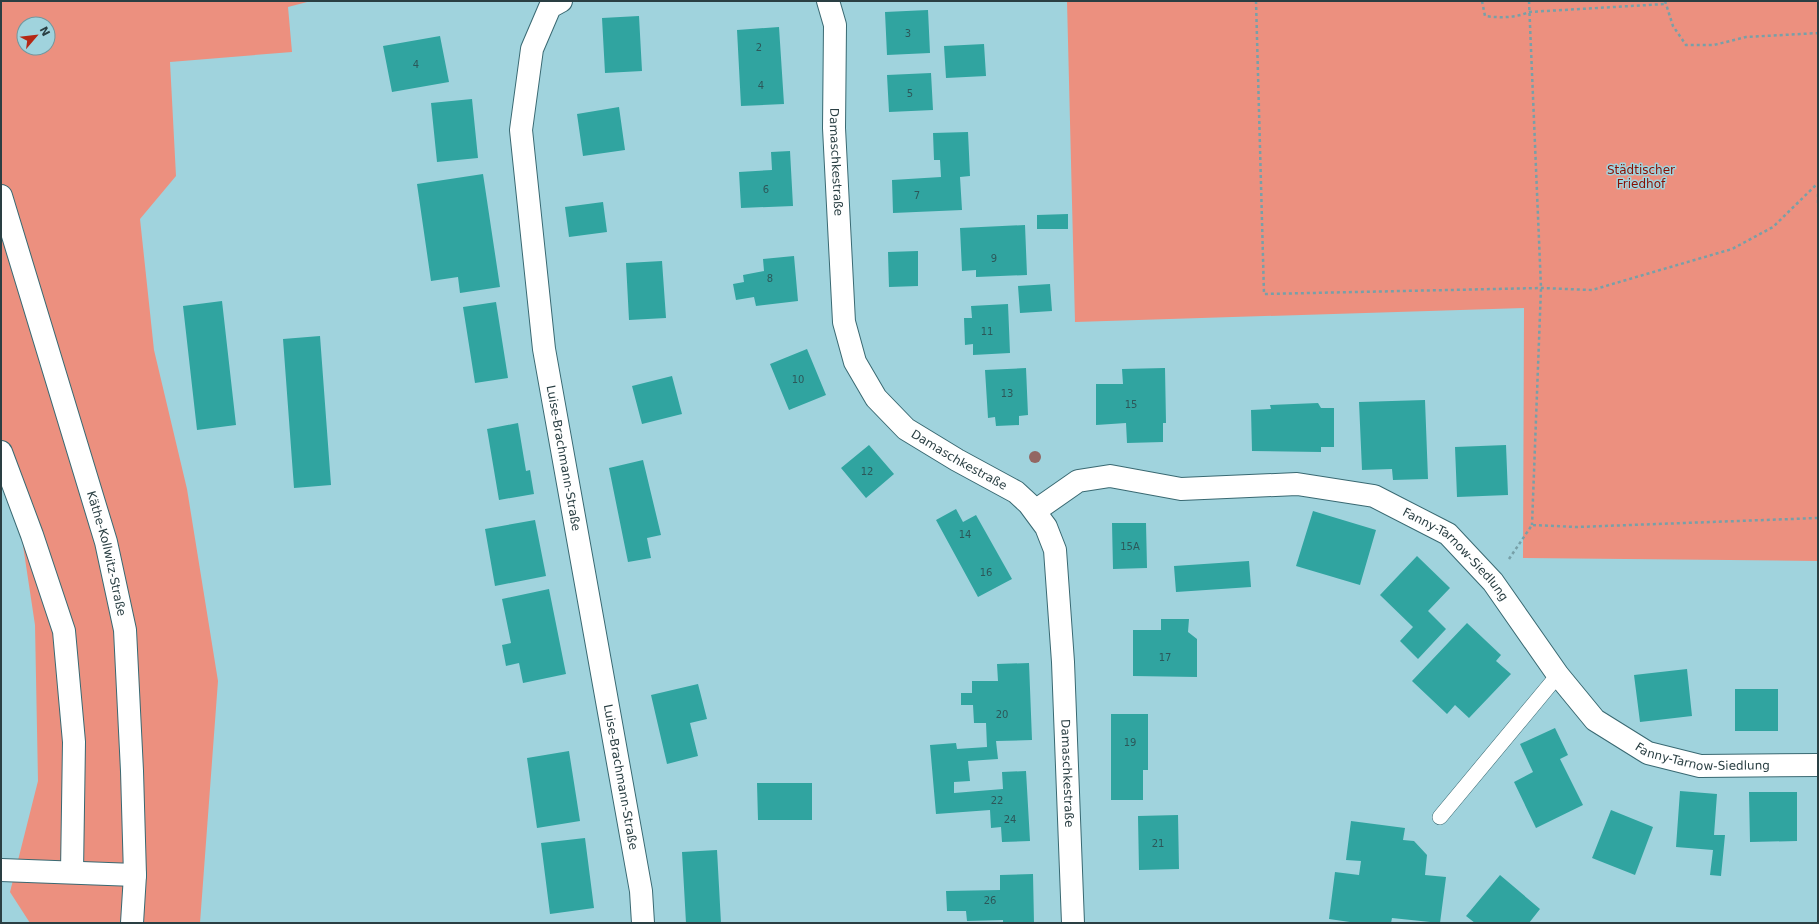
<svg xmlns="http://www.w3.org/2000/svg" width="1819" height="924" viewBox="0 0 1819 924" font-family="'DejaVu Sans',sans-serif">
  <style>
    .green { fill: #ec907f; fill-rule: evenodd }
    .building { fill: #30a4a0 }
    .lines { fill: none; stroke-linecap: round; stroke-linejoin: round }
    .service-casing { stroke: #396972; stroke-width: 16 }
    .minor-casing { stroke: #396972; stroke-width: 24 }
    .primary-casing { stroke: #396972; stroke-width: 24 }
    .path { stroke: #77a0a8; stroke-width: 2.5; stroke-dasharray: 3 3; stroke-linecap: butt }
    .service { stroke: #fff; stroke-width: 15 }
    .minor { stroke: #fff; stroke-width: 22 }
    .primary { stroke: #fff; stroke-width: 22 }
    .tree { fill: #936763 }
    .labels { text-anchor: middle; stroke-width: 3; stroke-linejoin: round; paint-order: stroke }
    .number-label { font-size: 10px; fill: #2c585a }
    .street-label { font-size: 12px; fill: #2a3f43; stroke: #a0d3dd }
    .park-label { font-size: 12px; fill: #880e00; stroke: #a0d3dd }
  </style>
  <rect width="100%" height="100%" fill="#a0d3dd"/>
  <!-- green -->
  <path class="green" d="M1 1H311L288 7 292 52 170 62 176 176 140 219 154 350 187 489 218 681 200 923H30L10 892 38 781 35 625 13 479 1 446ZM24 24H48V48H24Z
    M1067 1H1818V561L1523 558 1524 308 1075 322Z"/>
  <!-- building -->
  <path class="building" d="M928 10 930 53 887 55 885 12Z
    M639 16 642 71 605 73 602 18Z
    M779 27 784 104 741 106 737 30Z
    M440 36 449 82 392 92 383 46Z
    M984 44 986 76 946 78 944 46Z
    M931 73 933 110 889 112 887 75Z
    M472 99 478 158 437 162 431 103Z
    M619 107 625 150 583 156 577 114Z
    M968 132 970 176 960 177 962 210 893 213 892 180 941 177 940 160H934L933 133Z
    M790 151 793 206 741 208 739 172 772 170 771 152Z
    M483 174 500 287 460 293 458 277 431 281 417 184Z
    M603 202 607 232 569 237 565 207Z
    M1068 214V229H1037V215Z
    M1025 225 1027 275 976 277V270L962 271 960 228Z
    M918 251V286L889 287 888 252Z
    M794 256 798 301 756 306 754 297 736 300 733 284 744 282 743 275 764 271 763 259Z
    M662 261 666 318 629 320 626 263Z
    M1050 284 1052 311 1020 313 1018 286Z
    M222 301 236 425 197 430 183 306Z
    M496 302 508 378 475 383 463 307Z
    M1008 304 1010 353 973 355V344L965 345 964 318H972L971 306Z
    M320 336 331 485 294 488 283 339Z
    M807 349 826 395 789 410 770 364Z
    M1026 368 1028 415 1019 416V425L996 426 995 417 988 418 985 370Z
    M1165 368 1166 423H1163V442L1127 443 1126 423 1096 425V384H1123L1122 369Z
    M672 376 682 414 642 424 632 386Z
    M1425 400 1428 479 1393 480 1392 469 1362 470 1359 402Z
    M1318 403 1321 408H1334V447H1321V452L1252 451 1251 410 1271 409 1270 405Z
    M518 423 526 471 530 470 534 494 499 500 487 429Z
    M869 445 894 474 866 498 841 468Z
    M1506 445 1508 495 1457 497 1455 447Z
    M643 460 661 535 647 538 651 558 628 562 609 468Z
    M956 509 963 522 976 515 1012 579 978 597 936 520Z
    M1313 511 1376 530 1360 585 1296 566Z
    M535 520 546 576 495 586 485 529Z
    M1112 523H1146L1147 568 1113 569Z
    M1417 556 1450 588 1428 611 1446 629 1418 659 1400 641 1413 627 1380 595Z
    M1249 561 1251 587 1176 592 1174 566Z
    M549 589 566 674 523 683 519 663 506 666 502 645 511 643 502 599Z
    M1161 619H1189L1188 632 1197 639V677L1133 676V630H1161Z
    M1467 623 1501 655 1496 661 1511 674 1469 718 1455 705 1447 714 1412 681Z
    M1029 663 1032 740 996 741 998 759 968 761 970 781 954 782V793L1003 789 1002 772 1026 771 1030 841 1002 842 1001 827 991 828 990 810 936 814 930 745 956 743 957 749 987 747 986 723H974L973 705H961V693H972V681H998L997 664Z
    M1687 669 1692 716 1640 722 1634 675Z
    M698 684 707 719 690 723 698 756 667 764 651 695Z
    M1735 689H1778V731H1735Z
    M1111 714H1148V770H1143V800H1111Z
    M1555 728 1568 755 1560 759 1583 805 1536 828 1514 782 1533 772 1520 744Z
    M569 751 580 821 537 828 527 758Z
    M757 783H812V820H758Z
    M1680 791 1717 794 1714 835H1725L1721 876 1710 875 1713 850 1676 847Z
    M1749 792H1797V841L1750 842Z
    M1611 810 1653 827 1635 875 1592 858Z
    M1178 815 1179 869 1139 870 1138 816Z
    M1351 821 1405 828 1403 840 1414 841 1427 855 1425 875 1446 877 1440 923 1392 918 1391 923H1357L1329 919 1335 872 1359 875 1361 861 1346 860Z
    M585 838 594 908 550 914 541 843Z
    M717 850 721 923H686L682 852Z
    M1033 874 1034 923H1003V920L967 921 966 911H947L946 891 1000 890V875Z
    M1500 875 1540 909 1529 923H1475L1466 916Z"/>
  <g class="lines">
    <!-- service casing -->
    <g class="service-casing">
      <path id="service" d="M1440 817 1558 675"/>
    </g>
    <!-- minor casing -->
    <g class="minor-casing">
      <g id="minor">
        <path id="s1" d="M561 1 550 7 532 49 521 130 544 349 641 891 643 923"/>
        <path id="s2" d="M828 1 835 25 834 128 844 322 855 362 876 398 906 429 957 460 1016 492 1029 504 1046 527 1055 550 1063 662 1073 923"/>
        <path d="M1 452 32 535 64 631 74 742 72 872"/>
        <path id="s3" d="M1035 511 1078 481 1110 476 1181 489 1297 484 1374 496 1448 534 1493 582 1558 675 1595 720 1648 753 1700 766 1818 765"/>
        <path d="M1 870 135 875"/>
      </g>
    </g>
    <!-- primary casing -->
    <g class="primary-casing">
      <g id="primary">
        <path id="s4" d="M1 196 106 542 125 630 132 771 135 875 132 923"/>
      </g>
    </g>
    <!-- path -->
    <path class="path" d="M1256 1 1264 294 1541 288 1592 290 1732 249 1773 227 1818 183
      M1482 1 1485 16C1501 18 1515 18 1529 12L1665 4
      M1529 1 1541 288 1532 525
      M1665 1 1673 26 1686 45H1714L1746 37 1818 33
      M1818 194V203
      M1509 559 1532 525 1577 527 1818 518"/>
    <!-- service -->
    <use href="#service" class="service"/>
    <!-- minor -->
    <use href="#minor" class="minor"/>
    <!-- primary -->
    <use href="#primary" class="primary"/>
  </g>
  <!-- trees -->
  <circle class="tree" cx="1035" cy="457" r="6"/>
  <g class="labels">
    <!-- number labels -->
    <g class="number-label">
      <text x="908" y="37">3</text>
      <text x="759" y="51">2</text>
      <text x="416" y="68">4</text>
      <text x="761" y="89">4</text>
      <text x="910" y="97">5</text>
      <text x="766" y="193">6</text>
      <text x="917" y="199">7</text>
      <text x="994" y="262">9</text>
      <text x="770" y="282">8</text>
      <text x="987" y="335">11</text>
      <text x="798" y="383">10</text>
      <text x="1007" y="397">13</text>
      <text x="1131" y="408">15</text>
      <text x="867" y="475">12</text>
      <text x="965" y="538">14</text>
      <text x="1130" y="550">15A</text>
      <text x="986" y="576">16</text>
      <text x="1165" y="661">17</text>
      <text x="1002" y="718">20</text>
      <text x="1130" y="746">19</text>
      <text x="997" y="804">22</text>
      <text x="1010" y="823">24</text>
      <text x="1158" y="847">21</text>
      <text x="990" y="904">26</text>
    </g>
    <!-- street labels -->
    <g class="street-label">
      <text dy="4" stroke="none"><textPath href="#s2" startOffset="162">Damaschkestraße</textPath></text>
      <text dy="4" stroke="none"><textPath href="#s1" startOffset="471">Luise-Brachmann-Straße</textPath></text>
      <text dy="4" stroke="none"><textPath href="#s2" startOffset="510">Damaschkestraße</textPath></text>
      <text dy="4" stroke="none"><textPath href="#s4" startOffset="373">Käthe-Kollwitz-Straße</textPath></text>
      <text dy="4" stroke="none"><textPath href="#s3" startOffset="453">Fanny-Tarnow-Siedlung</textPath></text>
      <text dy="4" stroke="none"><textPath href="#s3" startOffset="789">Fanny-Tarnow-Siedlung</textPath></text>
      <text dy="4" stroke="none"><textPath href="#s2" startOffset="870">Damaschkestraße</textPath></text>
      <text dy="4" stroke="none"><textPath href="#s1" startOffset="795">Luise-Brachmann-Straße</textPath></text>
    </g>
    <!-- park labels -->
    <g class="park-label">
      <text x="1641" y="174">Städtischer<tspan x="1641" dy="14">Friedhof</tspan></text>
    </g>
  </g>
  <!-- border -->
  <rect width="1819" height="924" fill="none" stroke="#2a3f43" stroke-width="4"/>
  <!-- north arrow -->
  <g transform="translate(36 36) rotate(62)"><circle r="19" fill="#a0d3dd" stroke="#71989f"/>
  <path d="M0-3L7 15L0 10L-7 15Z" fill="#b52714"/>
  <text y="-6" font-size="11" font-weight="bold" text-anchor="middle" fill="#2a3f43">N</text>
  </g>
</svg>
